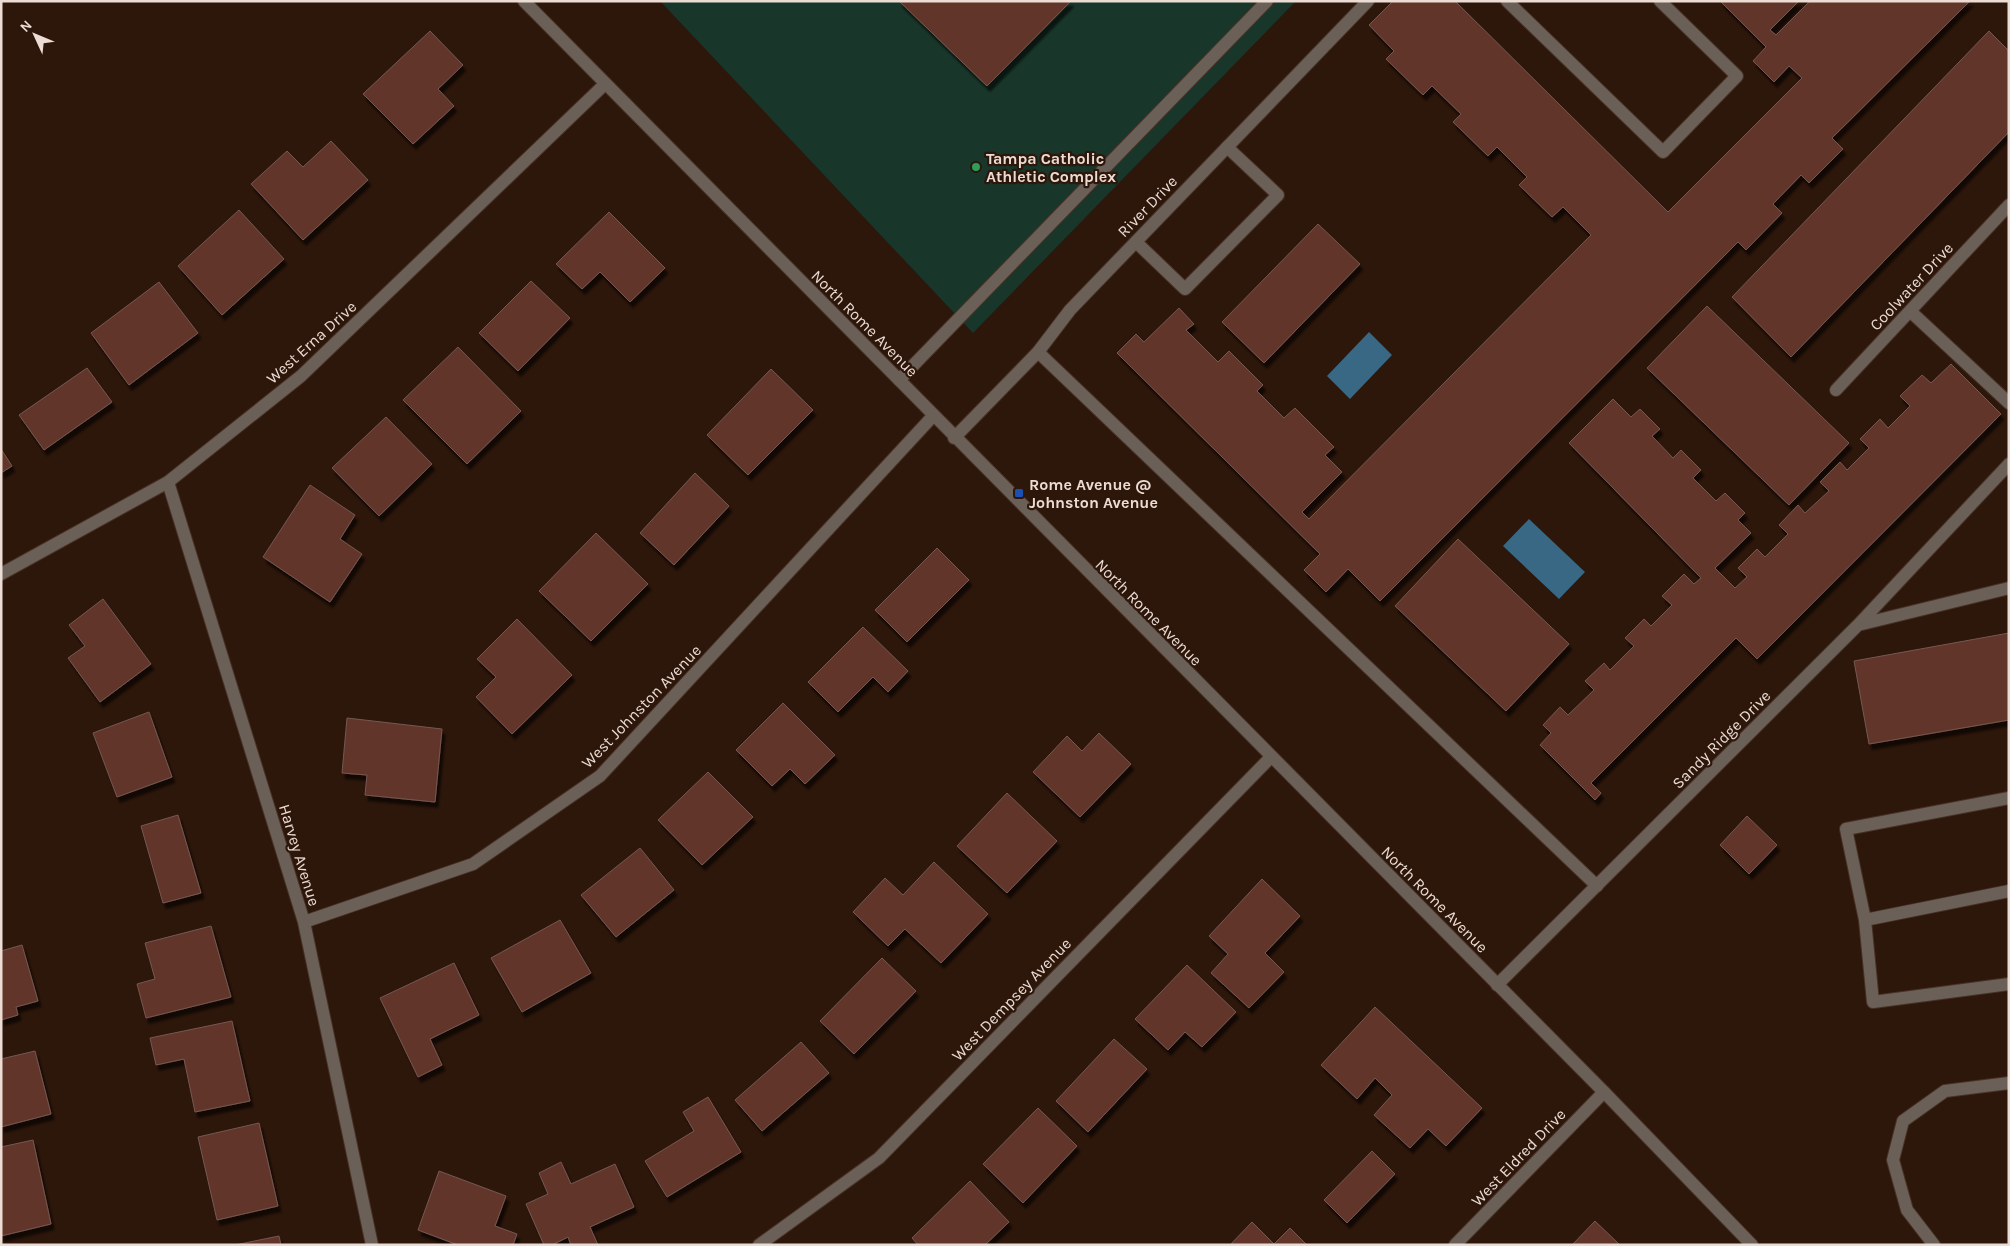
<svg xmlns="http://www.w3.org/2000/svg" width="2010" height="1246" viewBox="0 0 2010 1246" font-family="Karla,sans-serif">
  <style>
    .green { fill: #183629 }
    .water { fill: #386884 }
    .building { fill: #62342b; stroke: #765851; filter: url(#shadow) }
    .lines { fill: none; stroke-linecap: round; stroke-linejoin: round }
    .service-casing { stroke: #483226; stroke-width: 14 }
    .minor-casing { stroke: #483226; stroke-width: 14 }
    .tertiary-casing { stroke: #483226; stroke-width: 14 }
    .service { stroke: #6b6058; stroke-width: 12 }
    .minor { stroke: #6b6058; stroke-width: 12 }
    .tertiary { stroke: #6b6058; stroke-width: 12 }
    .leisure-dot { fill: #2e9e5b; stroke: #2d160a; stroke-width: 2 }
    .transit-dot { fill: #1a4fb4; stroke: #2d160a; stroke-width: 2 }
    .labels { text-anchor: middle; stroke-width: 4.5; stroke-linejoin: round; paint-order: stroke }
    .poi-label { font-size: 16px; font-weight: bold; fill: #ecdcd4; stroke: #2d160a; text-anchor: start }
    .street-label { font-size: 16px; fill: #ecdcd4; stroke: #2d160a }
  </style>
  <defs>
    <filter id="shadow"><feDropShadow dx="3" dy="5.5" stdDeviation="1" flood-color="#0009"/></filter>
  </defs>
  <rect width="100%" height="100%" fill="#2d160a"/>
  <!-- green -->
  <path class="green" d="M660 1H1296L973 333Z"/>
  <!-- water -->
  <path class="water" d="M1369 332 1392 355 1350 399 1327 376Z
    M1529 519 1585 572 1559 599 1503 546Z"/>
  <!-- building -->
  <path class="building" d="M899 1H1071L987 86Z
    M1393 1H1455L1668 212 1802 78 1789 66 1774 82 1753 61 1766 47 1720 1H1799L1770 30 1776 35 1810 1H1970L1832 138 1843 149 1809 183 1801 175 1773 204 1782 213 1746 250 1738 242 1380 601 1348 569 1326 592 1304 570 1320 554 1117 353 1136 334 1144 342 1179 308 1194 324 1186 330 1218 362 1229 351 1263 385 1257 391 1284 418 1295 408 1334 447 1325 455 1342 472 1302 512 1309 519 1591 235 1563 207 1552 217 1519 185 1527 177 1497 147 1488 156 1453 122 1461 114 1432 86 1423 95 1386 59 1394 51 1369 25Z
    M430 31 463 65 438 89 454 106 413 144 363 94Z
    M1989 31 2009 51V132L1791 357 1732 297Z
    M331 141 368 180 303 240 251 184 287 151 303 167Z
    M239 210 284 259 222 315 178 266Z
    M609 212 665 268 630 302 600 272 582 289 556 264Z
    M1318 224 1360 264 1264 363 1222 322Z
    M531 281 570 318 518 371 479 333Z
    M159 282 198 333 129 385 91 333Z
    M1707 306 1849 443 1789 505 1647 368Z
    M458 347 521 411 467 464 403 400Z
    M1951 364 2001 414 1757 659 1736 638 1591 783 1601 793 1595 800 1540 745 1551 733 1543 725 1560 707 1568 715 1594 690 1585 681 1604 663 1610 670 1634 646 1625 638 1644 619 1651 626 1672 605 1662 596 1684 574 1694 584 1701 578 1569 443 1613 399 1631 417 1640 409 1660 429 1652 436 1673 458 1681 450 1701 470 1693 478 1716 501 1725 493 1745 513 1738 520 1751 533 1715 568 1735 588 1747 577 1738 568 1757 549 1765 557 1788 534 1779 525 1798 505 1805 513 1829 491 1820 482 1840 462 1847 470 1869 448 1860 439 1880 419 1888 428 1910 406 1900 396 1922 375 1931 383Z
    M87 368 112 402 44 450 19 415Z
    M771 369 813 410 748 475 707 435Z
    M386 417 432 464 379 516 332 468Z
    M1 449 12 466 1 473Z
    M695 473 729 506 674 565 640 533Z
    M310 485 355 515 340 539 362 554 330 602 263 557Z
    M596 533 648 584 591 641 539 591Z
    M1458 539 1569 644 1506 711 1395 606Z
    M937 548 969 580 907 642 875 610Z
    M103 599 151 664 100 702 68 658 85 646 69 625Z
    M517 619 572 675 512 734 476 697 496 677 477 659Z
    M863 627 908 671 888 692 873 677 838 712 808 682Z
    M2009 633V720L1869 744 1854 661Z
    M783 703 835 755 805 784 790 769 772 786 736 750Z
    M149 712 172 777 117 797 93 733Z
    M347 718 442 729 435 802 365 795 367 775 342 773Z
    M1099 733 1131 764 1080 817 1033 772 1067 736 1082 751Z
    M708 772 753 817 702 865 658 820Z
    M1007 793 1057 841 1007 893 957 846Z
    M178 815 201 893 163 903 141 826Z
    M1747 816 1777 845 1749 874 1720 845Z
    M640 848 674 890 616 937 581 895Z
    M934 862 988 914 941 963 905 929 888 946 853 912 885 878 903 895Z
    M1262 879 1300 916 1265 953 1284 972 1249 1008 1211 973 1228 954 1209 936Z
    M560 920 591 973 522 1012 491 958Z
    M211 926 231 997 146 1018 137 984 155 979 145 943Z
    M22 945 38 1001 16 1007 18 1015 1 1020V951Z
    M882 958 916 991 854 1054 820 1021Z
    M454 963 479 1015 430 1039 442 1065 418 1077 380 998Z
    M1187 965 1236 1012 1202 1047 1185 1032 1168 1050 1135 1019Z
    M1375 1007 1482 1108 1446 1146 1428 1129 1410 1148 1374 1115 1392 1095 1375 1078 1357 1099 1321 1065Z
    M232 1021 250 1101 195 1112 184 1059 156 1065 150 1038Z
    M1114 1039 1147 1069 1088 1132 1056 1101Z
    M801 1042 829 1073 762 1131 735 1100Z
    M35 1051 51 1114 1 1127V1059Z
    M708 1097 741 1152 667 1197 645 1161 694 1131 683 1112Z
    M1038 1108 1077 1146 1023 1203 983 1164Z
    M259 1123 278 1206 217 1220 198 1137Z
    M33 1140 51 1224 1 1236V1147Z
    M1372 1151 1395 1174 1347 1223 1324 1200Z
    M561 1162 571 1184 615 1164 634 1207 590 1227 598 1245H571L568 1237 552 1245H544L526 1204 548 1194 539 1173Z
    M439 1171 506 1196 495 1226 517 1234 513 1245H458L418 1230Z
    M970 1181 1009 1222 985 1245H918L912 1238Z
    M1595 1221 1620 1245H1572Z
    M1252 1222 1274 1244 1290 1228 1307 1245H1230Z
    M279 1236 281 1245H235Z"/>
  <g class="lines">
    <!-- service casing -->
    <g class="service-casing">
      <path id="service" d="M1507 1 1663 152 1737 76 1660 1
        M1136 242 1185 289 1278 195 1227 147
        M1038 352 1597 886
        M899 380 1267 1
        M2009 798 1846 829 1865 920 2009 891
        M1865 920 1873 1002 2009 984
        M1934 1245 1907 1210 1893 1160 1903 1121 1945 1091 2009 1083"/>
    </g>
    <!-- minor casing -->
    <g class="minor-casing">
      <path id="minor" d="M1910 311 2009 403
        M1836 390 2009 205
        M954 438 1038 352 1070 310 1368 1
        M168 482 304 922 372 1245
        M1 574 168 482 301 376 605 84
        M1858 625 2009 464
        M304 922 473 864 600 776 933 416
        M1497 985 1858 625 2009 588
        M759 1245 879 1158 1271 757
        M1455 1245 1604 1092"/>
    </g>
    <!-- tertiary casing -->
    <g class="tertiary-casing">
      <path id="tertiary" d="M524 1 1604 1092 1752 1245"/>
    </g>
    <!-- service -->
    <use href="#service" class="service"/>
    <!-- minor -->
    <use href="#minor" class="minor"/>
    <!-- tertiary -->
    <use href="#tertiary" class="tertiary"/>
  </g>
  <!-- markers -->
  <circle class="leisure-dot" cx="976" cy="167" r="5"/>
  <rect class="transit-dot" x="1014" y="488" width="10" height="10" rx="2.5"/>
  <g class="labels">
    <!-- poi labels -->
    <g class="poi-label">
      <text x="986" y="164">Tampa Catholic<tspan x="986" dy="18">Athletic Complex</tspan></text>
      <text x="1029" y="490">Rome Avenue @<tspan x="1029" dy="18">Johnston Avenue</tspan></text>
    </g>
    <!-- street labels -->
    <g class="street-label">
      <text transform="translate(1147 206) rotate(-46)" y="6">River Drive</text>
      <text transform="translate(1911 286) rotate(-47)" y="6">Coolwater Drive</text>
      <text transform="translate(865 323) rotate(45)" y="6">North Rome Avenue</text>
      <text transform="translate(311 342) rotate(-42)" y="6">West Erna Drive</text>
      <text transform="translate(1149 612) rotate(45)" y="6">North Rome Avenue</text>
      <text transform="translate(641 706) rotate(-46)" y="6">West Johnston Avenue</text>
      <text transform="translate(1721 739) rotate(-45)" y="6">Sandy Ridge Drive</text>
      <text transform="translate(300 855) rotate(73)" y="6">Harvey Avenue</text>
      <text transform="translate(1435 899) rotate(45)" y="6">North Rome Avenue</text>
      <text transform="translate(1011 999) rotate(-46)" y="6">West Dempsey Avenue</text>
      <text transform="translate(1518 1157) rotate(-46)" y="6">West Eldred Drive</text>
    </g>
  </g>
  <!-- border -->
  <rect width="2010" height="1246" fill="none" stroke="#ecdcd4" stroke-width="5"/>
  <!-- north arrow -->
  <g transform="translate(35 35) rotate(314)" stroke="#2d160a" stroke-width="4" paint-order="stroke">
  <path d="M0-4L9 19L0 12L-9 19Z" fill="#ecdcd4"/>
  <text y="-8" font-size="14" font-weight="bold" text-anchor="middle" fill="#ecdcd4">N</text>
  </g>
</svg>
